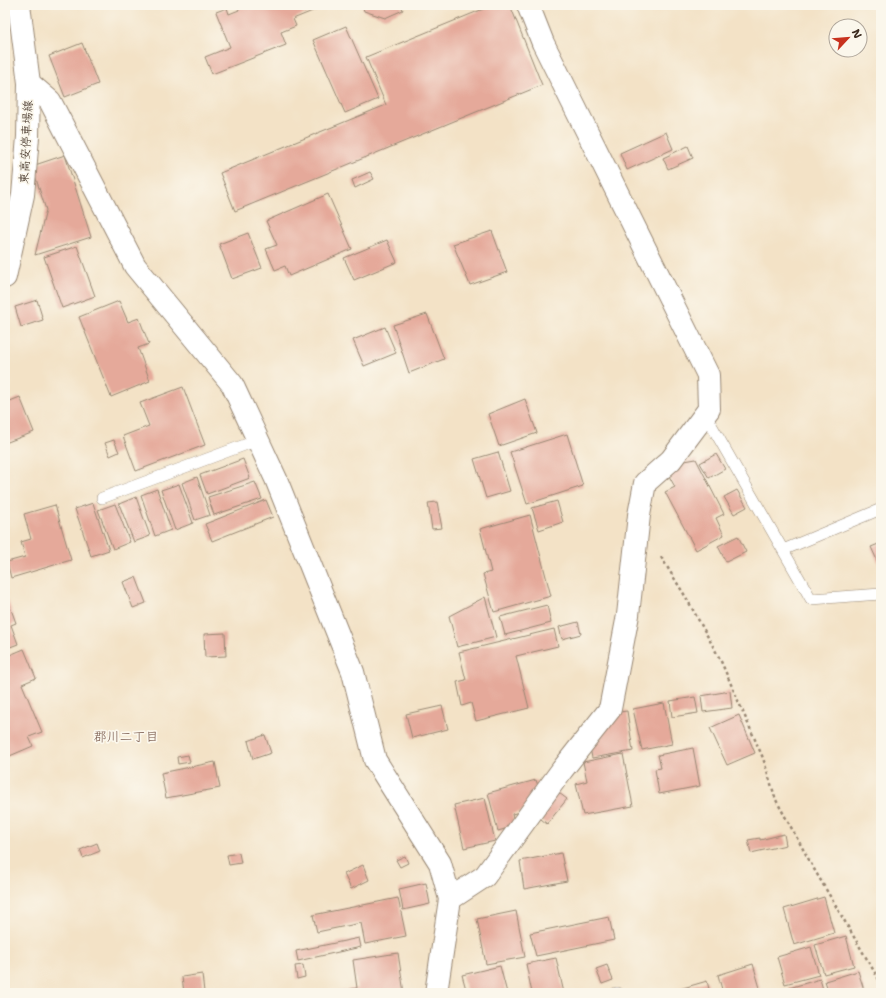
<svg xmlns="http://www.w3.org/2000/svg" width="886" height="998" viewBox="0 0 886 998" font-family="'Shantell Sans','Klee One',sans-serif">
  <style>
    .building { fill: #e5a99a }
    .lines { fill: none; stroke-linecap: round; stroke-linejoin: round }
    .service-casing { stroke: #978672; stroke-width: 12 }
    .minor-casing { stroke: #978672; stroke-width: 24 }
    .secondary-casing { stroke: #978672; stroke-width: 24 }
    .path { stroke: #978672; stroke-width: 2.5; stroke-dasharray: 3 3; stroke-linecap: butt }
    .service { stroke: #fff; stroke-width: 11 }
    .minor { stroke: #fff; stroke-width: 22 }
    .secondary { stroke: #fff; stroke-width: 22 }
    .labels { text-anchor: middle; stroke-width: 3.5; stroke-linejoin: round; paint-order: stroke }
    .street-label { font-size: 12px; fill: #3b2a1e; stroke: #fbf7ec }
    .neighbourhood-label { font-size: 13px; fill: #765649; stroke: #fbf7ec }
  </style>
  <rect width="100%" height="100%" fill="#fbf7ec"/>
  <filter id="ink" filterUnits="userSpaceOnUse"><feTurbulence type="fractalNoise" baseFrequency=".025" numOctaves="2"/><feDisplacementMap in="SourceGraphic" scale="8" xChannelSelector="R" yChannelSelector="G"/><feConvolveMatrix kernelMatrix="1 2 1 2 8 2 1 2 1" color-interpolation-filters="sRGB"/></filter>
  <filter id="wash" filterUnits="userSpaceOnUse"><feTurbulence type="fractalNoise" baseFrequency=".012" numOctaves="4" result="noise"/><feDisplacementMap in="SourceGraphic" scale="16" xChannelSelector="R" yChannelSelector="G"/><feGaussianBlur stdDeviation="0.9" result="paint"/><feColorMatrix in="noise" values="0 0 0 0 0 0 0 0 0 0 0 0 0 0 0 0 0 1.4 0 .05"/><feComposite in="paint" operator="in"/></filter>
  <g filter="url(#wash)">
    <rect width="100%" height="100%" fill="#f3e2c6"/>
    <g id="blocks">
      <!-- building -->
      <path class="building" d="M237 5H327L293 19 296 26 281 32 286 45 212 74 205 57 230 47 216 12 227 8 229 14 239 10Z
        M362 5H401L403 10 385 18 364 11Z
        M493 5H510L542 85 235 211 220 173 386 105 366 57Z
        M346 26 378 99 345 113 313 40Z
        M82 43 98 84 65 97 49 56Z
        M666 132 673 149 627 170 620 153Z
        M688 146 693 158 668 169 663 158Z
        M65 155 91 237 35 255 46 210 32 166Z
        M370 172 374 179 355 188 352 180Z
        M328 194 352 249 289 276 285 266 275 270 266 249 277 245 266 221Z
        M492 231 507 272 470 285 453 244Z
        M248 233 262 268 232 279 219 244Z
        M387 240 397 262 354 280 344 258Z
        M77 246 95 296 62 308 44 257Z
        M37 300 43 320 21 327 15 307Z
        M119 301 128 322 139 318 149 344 138 348 150 381 111 397 79 317Z
        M427 314 444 359 409 373 393 325Z
        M385 327 396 353 364 366 353 340Z
        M183 387 205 445 136 471 123 436 149 426 140 403Z
        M20 397 34 432 5 443V403Z
        M525 399 537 433 499 446 488 414Z
        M567 434 583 486 527 504 510 452Z
        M114 440 119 452 110 456 105 443Z
        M498 452 510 491 486 498 474 459Z
        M716 454 725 469 709 478 700 463Z
        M243 459 250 478 207 494 200 475Z
        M696 459 724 514 716 518 724 535 696 550 665 492 675 487 669 476 679 462Z
        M197 477 210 515 195 520 182 483Z
        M255 482 262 499 214 515 208 497Z
        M179 484 193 523 175 530 161 490Z
        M157 489 171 530 155 536 141 495Z
        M737 490 747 507 734 514 724 497Z
        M136 497 150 536 134 542 119 504Z
        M266 500 273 517 212 541 205 524Z
        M557 501 563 522 539 530 532 508Z
        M437 502 442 528 432 529 428 503Z
        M93 503 109 550 91 556 75 509Z
        M115 504 130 542 113 549 98 510Z
        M55 505 71 560 11 578 7 562 25 557 21 542 31 539 24 514Z
        M530 515 551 596 494 612 483 574 491 572 480 529Z
        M738 536 746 552 726 562 718 546Z
        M881 543V569L871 547Z
        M136 577 146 603 133 608 123 582Z
        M485 597 496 637 457 647 449 616Z
        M8 601 16 623 11 625 18 644 5 649V602Z
        M547 605 551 623 505 635 500 617Z
        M578 622 581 634 562 639 559 627Z
        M554 629 558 646 516 656 529 708 476 721 471 703 462 706 457 682 466 680 459 652Z
        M225 633 226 656 205 657 204 634Z
        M24 649 36 678 22 684 42 732 29 737 33 746 5 758V657Z
        M730 691 732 708 703 712 701 696Z
        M695 697 698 713 672 717 670 701Z
        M664 703 672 744 642 750 633 709Z
        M442 706 448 729 412 738 406 714Z
        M627 711 633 751 592 758 590 748 612 713Z
        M739 715 755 753 727 765 710 728Z
        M265 735 271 753 253 759 248 741Z
        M693 748 700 786 659 794 655 769 661 768 658 755Z
        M623 754 633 806 583 815 576 784 587 781 583 762Z
        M188 755 190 762 178 764 177 757Z
        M215 762 220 788 166 798 161 773Z
        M536 780 540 792 523 811 512 814 515 826 498 831 488 793Z
        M555 790 567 799 547 824 535 814Z
        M485 798 495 841 464 848 454 805Z
        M784 834 786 845 751 853 748 840 760 838V840Z
        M97 843 100 851 83 858 80 850Z
        M239 853 241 863 229 865 227 855Z
        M561 853 567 881 524 889 520 861Z
        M405 856 408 863 400 867 396 860Z
        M363 865 369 880 351 889 344 874Z
        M426 883 430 904 403 910 399 889Z
        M824 897 834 933 794 945 784 909Z
        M398 898 406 936 365 944 361 923 317 932 313 915Z
        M516 911 525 957 486 964 477 919Z
        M609 917 614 940 536 956 530 933Z
        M846 936 854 966 824 974 815 945Z
        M359 938 361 947 298 961 296 951Z
        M811 947 819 975 785 984 777 957Z
        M398 953 404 993H330L357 988 353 960Z
        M556 958 564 993H532L526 964Z
        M753 964 760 988 745 993H723L718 975Z
        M303 965 305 977 297 979 295 966Z
        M607 965 613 980 602 984 596 969Z
        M500 966 507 993H467L462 975Z
        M858 971 865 993H829L825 981Z
        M202 974 204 992 184 993 182 977Z
        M820 979 824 993H790L789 988Z
        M707 981 710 993H666Z"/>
    </g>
  </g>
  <g filter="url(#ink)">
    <use href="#blocks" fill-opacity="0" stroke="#978672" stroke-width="1"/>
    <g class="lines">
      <!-- service casing -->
      <g class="service-casing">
        <path id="service" d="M705 414 811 599 881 594
          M102 498 258 440
          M783 550 881 509
          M616 993H618"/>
      </g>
      <!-- minor casing -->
      <g class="minor-casing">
        <path id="minor" d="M29 83 50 101 135 266 232 384 276 479 353 672 375 760 440 863 450 899 436 993
          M450 899 485 876 562 770 610 709 628 615 639 515 645 483 671 460 709 409 708 375 543 43 528 5"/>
      </g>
      <!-- secondary casing -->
      <g class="secondary-casing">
        <path id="secondary" d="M5 277 23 195 28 137 29 83 19 5"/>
      </g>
      <!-- path -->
      <path class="path" d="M661 557 687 599 720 659 763 758 776 800 814 869 881 983"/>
      <!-- service -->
      <use href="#service" class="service"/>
      <!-- minor -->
      <use href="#minor" class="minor"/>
      <!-- secondary -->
      <use href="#secondary" class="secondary"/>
    </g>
  </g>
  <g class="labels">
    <!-- street labels -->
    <g class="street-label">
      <text transform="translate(26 142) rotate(-87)" y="4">東高安停車場線</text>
    </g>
    <!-- neighbourhood labels -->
    <g class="neighbourhood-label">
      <text x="126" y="741">郡川二丁目</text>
    </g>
  </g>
  <!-- margin -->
  <rect width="886" height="998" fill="none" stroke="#fbf7ec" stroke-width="20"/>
  <!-- north arrow -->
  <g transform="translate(848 38) rotate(64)"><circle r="19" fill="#fbf7ec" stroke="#aea59a"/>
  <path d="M0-3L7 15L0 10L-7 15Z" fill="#c8321e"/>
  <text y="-6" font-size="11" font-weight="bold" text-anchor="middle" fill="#3b2a1e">N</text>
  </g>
</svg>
